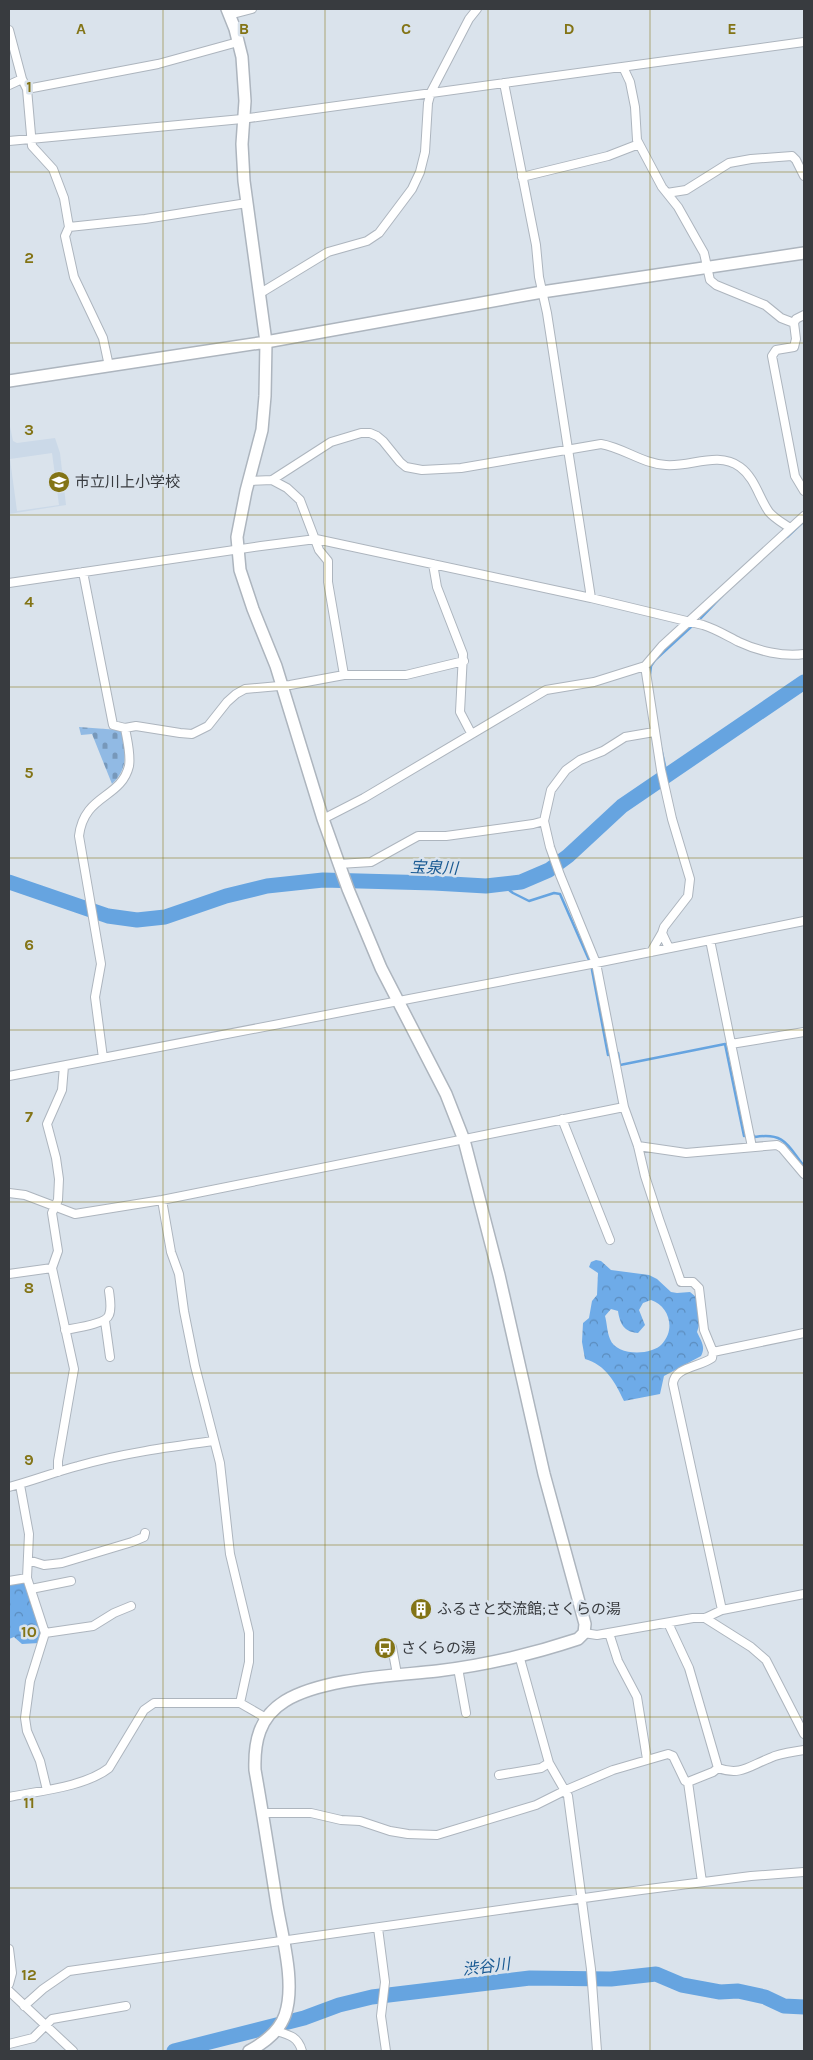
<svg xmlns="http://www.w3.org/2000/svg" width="813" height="2060" viewBox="0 0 813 2060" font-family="Karla,'Noto Sans JP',sans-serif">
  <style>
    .built { fill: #cbd9e8; fill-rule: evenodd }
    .forest { fill: url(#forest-crowns); fill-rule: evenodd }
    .cemetery { fill: url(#cemetery-stones) }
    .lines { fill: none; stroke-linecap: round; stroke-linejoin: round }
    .stream { stroke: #66a4e0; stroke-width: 2.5 }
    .river { stroke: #66a4e0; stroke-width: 15 }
    .street-casing { stroke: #adb5be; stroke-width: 10 }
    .secondary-casing { stroke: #adb5be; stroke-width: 14 }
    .street { stroke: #fff; stroke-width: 8 }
    .secondary { stroke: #fff; stroke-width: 11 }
    .grid { fill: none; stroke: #837416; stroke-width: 1; stroke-opacity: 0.55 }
    .labels { text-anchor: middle; stroke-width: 5; stroke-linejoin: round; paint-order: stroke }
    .poi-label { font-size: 15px; fill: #383b3f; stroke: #dae3ec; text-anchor: start }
    .water-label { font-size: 16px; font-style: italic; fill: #195a93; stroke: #dae3ec }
    .grid-label { font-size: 16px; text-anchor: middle; font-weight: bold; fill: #837416; stroke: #dae3ec; stroke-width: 5; stroke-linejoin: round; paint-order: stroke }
  </style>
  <defs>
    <pattern id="forest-crowns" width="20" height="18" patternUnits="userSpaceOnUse" patternTransform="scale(1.25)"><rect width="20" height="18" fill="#6eabe8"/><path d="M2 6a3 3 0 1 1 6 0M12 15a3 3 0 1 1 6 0" fill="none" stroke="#5b8cbd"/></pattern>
    <pattern id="cemetery-stones" width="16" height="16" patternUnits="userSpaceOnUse" patternTransform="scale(1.25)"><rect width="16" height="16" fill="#91bae4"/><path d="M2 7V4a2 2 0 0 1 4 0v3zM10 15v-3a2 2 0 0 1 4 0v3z" fill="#7798ba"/></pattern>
  </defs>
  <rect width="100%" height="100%" fill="#dae3ec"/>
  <!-- built -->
  <path class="built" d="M9 422 13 441 17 443 55 438 60 453 66 505 9 514ZM52 453 59 505 17 511 10 459Z"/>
  <!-- forest -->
  <path class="forest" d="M596 1260 601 1261 611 1270 649 1275 657 1279 671 1292 677 1293 690 1292 696 1297 700 1322 697 1332C701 1341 706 1347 701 1356L664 1376 660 1394 624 1401C615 1382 606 1365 585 1359L582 1342 583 1323 589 1318 592 1301 597 1295 598 1273 589 1267 591 1262ZM651 1300C669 1306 676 1329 662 1344 651 1356 616 1356 610 1339 607 1332 607 1323 605 1316L611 1309 618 1311C620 1324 624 1332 638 1333L645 1325 639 1310 643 1303Z
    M24 1581 27 1584 42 1633 39 1643 22 1644 14 1637 9 1639V1583Z"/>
  <!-- cemetery -->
  <path class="cemetery" d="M79 727 119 730 122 732C125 753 129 768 112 784L92 734 81 735Z"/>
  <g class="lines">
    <!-- stream -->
    <path class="stream" d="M787 537 804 521
      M701 618 722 596
      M650 674 651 666 655 660 692 626
      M661 748 667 775
      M502 885 513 893 529 901 554 893 560 894 589 960
      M592 970 608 1055
      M618 1053 620 1065 725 1044 744 1136 752 1134 755 1137C785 1132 788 1146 804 1166"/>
    <!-- river -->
    <path class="river" d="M9 882 108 916 137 920 165 917 226 896 267 886 323 880 434 883 486 886 521 882 549 870 568 856 622 806 804 682
      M174 2051 304 2018 339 2005 372 1997 530 1978 611 1979 656 1974 682 1985 720 1992 738 1991 765 1997 784 2006 804 2007"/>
    <!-- street casing -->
    <g class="street-casing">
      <path id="street" d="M229 15 252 9
        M9 30 22 79 27 89 32 146 53 169 64 198 69 227 65 236 74 277 103 338 109 366
        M623 67 630 82 635 107 637 140 662 187 678 207 696 239 704 253 710 280 716 285 765 305 781 318 794 323
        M504 83 536 245 539 277 547 313 591 598
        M9 85 22 79
        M27 89 158 64 238 42
        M9 141 242 119 804 42
        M522 177 608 156 639 144
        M667 193 686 190 729 163 751 159 792 156 796 160 804 176
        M69 227 145 219 247 203
        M259 294 328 252 367 241 379 233 412 189 420 172 425 152 428 103 431 92 469 19 477 9
        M804 315 796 319 794 323 796 339 794 347 776 350 772 356 795 476 804 491
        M272 480 287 488 300 500 319 550 328 561V582L344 675
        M250 481 272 480 331 442 361 433H370L377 436 383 441 400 462 406 467 422 470 461 468 601 444C624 448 643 464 666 465 691 467 718 451 740 467 755 478 759 498 769 512 775 519 783 523 790 528
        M433 564 437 587 463 654 460 712 471 733
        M83 572 113 725 125 728C127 740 131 754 129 766 121 799 84 794 79 836L101 964 95 997 103 1058
        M9 583 261 546 316 539 591 598 703 625C716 629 727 636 739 642 758 651 783 657 804 654
        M645 666 661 770 672 819 690 879 688 896 664 927 662 933 669 948
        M125 728 136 726 180 733 192 734 208 726 227 702 236 694 245 689 290 685 344 675H406L464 661
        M654 732 625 737 603 751 580 760 566 770 551 790 544 821 550 847 560 875 596 963 624 1107 638 1146 645 1176 659 1219 681 1282H693L699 1288 704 1330 713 1352 712 1358C700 1367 674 1367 673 1384L722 1610
        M323 819 364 798 546 690 594 682 645 666 662 646 804 516
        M339 864 371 862 418 836H446L533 824 544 821
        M710 940 752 1147
        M651 952 662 933
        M731 1044 804 1032
        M9 1076 596 963 804 921
        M562 1119 610 1240
        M638 1146 686 1153 777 1145 782 1148 804 1174
        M9 1193 25 1195 75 1214 162 1200 624 1107
        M162 1200 171 1252 179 1274 184 1311 195 1366 220 1463 230 1554 249 1633V1662L240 1703
        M9 1274 52 1268
        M105 1321 110 1357
        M65 1330C75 1328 106 1324 109 1315 112 1308 110 1299 109 1291
        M713 1352 804 1333
        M58 1472V1461L74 1369 52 1268 58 1251 52 1213 58 1200 59 1179 56 1158 47 1124 62 1090 64 1066
        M20 1485 29 1534 27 1578 45 1633 30 1681 25 1718 27 1731 40 1761 47 1790
        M9 1487C32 1481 55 1472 78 1466 123 1453 169 1447 214 1441
        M28 1560 44 1565 62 1563 132 1542 144 1537 145 1533
        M9 1581 27 1578
        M31 1589 71 1581
        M705 1618 751 1647 766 1660 804 1734
        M668 1623 689 1668 718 1768
        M45 1633 93 1626 114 1613 131 1606
        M584 1633 597 1635 693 1618H705L722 1610 804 1594
        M609 1633 618 1661 637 1697 647 1759
        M392 1647 397 1674
        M519 1655 549 1763 568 1796 591 1969 597 2051
        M458 1668 466 1713
        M718 1768C741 1776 749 1766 770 1758 780 1753 793 1752 804 1750
        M499 1775 541 1768 549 1763
        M688 1782 702 1882
        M9 1797C38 1791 85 1787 109 1768L144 1710 154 1703H240L266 1718
        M262 1813H311L341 1820 360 1821 390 1831 408 1834 437 1835 536 1805 566 1790 613 1770 661 1756 668 1754 673 1756 685 1781 688 1782 713 1772 718 1768
        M378 1928 385 1982 381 2016 386 2051
        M9 1949 12 1973 9 1984
        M9 1991 73 2051
        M24 2006 43 1989 69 1971 641 1890 751 1876 804 1872
        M276 2031C290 2035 298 2037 302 2051
        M9 2044 33 2038 52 2019 126 2006"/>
    </g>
    <!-- secondary casing -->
    <g class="secondary-casing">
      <path id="secondary" d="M227 9 235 29 242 57 245 101 242 144 244 181 266 342 265 396 262 430 246 491 237 537 240 570 253 609 276 666 323 819 348 889 381 968 446 1094 464 1140 499 1275 544 1474 585 1624 584 1633 578 1639C533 1654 485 1665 437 1671 393 1676 323 1678 285 1701 259 1717 254 1742 255 1770 263 1815 270 1860 277 1905 282 1936 296 1984 285 2015 279 2032 264 2043 249 2051
        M9 381 266 342 542 292 804 253"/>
    </g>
    <!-- street -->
    <use href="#street" class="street"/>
    <!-- secondary -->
    <use href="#secondary" class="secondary"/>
  </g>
  <!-- grid -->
  <path class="grid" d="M163 9V2051M325 9V2051M488 9V2051M650 9V2051M9 172H804M9 343H804M9 515H804M9 687H804M9 858H804M9 1030H804M9 1202H804M9 1373H804M9 1545H804M9 1717H804M9 1888H804"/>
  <!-- icons -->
  <defs>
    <g id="school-disc" transform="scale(1.125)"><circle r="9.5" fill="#837416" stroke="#dae3ec"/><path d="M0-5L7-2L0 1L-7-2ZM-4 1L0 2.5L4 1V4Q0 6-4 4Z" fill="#fff"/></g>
    <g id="building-disc" transform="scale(1.125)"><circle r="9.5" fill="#837416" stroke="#dae3ec"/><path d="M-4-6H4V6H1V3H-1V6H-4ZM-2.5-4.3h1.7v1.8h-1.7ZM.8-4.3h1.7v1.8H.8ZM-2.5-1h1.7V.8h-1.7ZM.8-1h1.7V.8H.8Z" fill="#fff"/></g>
    <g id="bus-disc" transform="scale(1.125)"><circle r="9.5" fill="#837416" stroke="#dae3ec"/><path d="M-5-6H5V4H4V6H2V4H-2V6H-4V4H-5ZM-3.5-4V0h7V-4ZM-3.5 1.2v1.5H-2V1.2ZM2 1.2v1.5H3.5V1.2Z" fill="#fff"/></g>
  </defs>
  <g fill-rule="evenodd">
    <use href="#school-disc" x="59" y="482"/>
    <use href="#building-disc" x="421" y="1609"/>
    <use href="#bus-disc" x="385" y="1648"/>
  </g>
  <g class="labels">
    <!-- poi labels -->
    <g class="poi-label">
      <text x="75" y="487">市立川上小学校</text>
      <text x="437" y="1614">ふるさと交流館;さくらの湯</text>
      <text x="401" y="1653">さくらの湯</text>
    </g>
    <!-- water labels -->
    <g class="water-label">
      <text transform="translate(434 867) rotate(2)" y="6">宝泉川</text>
      <text transform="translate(486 1966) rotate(-7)" y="6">渋谷川</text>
    </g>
  </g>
  <g class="grid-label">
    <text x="81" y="34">A</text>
    <text x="244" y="34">B</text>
    <text x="406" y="34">C</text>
    <text x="569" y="34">D</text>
    <text x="732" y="34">E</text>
    <text x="29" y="92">1</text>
    <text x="29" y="263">2</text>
    <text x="29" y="435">3</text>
    <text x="29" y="607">4</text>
    <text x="29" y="778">5</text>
    <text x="29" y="950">6</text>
    <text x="29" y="1122">7</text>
    <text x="29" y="1293">8</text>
    <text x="29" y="1465">9</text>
    <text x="29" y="1637">10</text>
    <text x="29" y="1808">11</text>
    <text x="29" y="1980">12</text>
  </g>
  <!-- border -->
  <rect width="813" height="2060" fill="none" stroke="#383b3f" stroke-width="20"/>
</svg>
